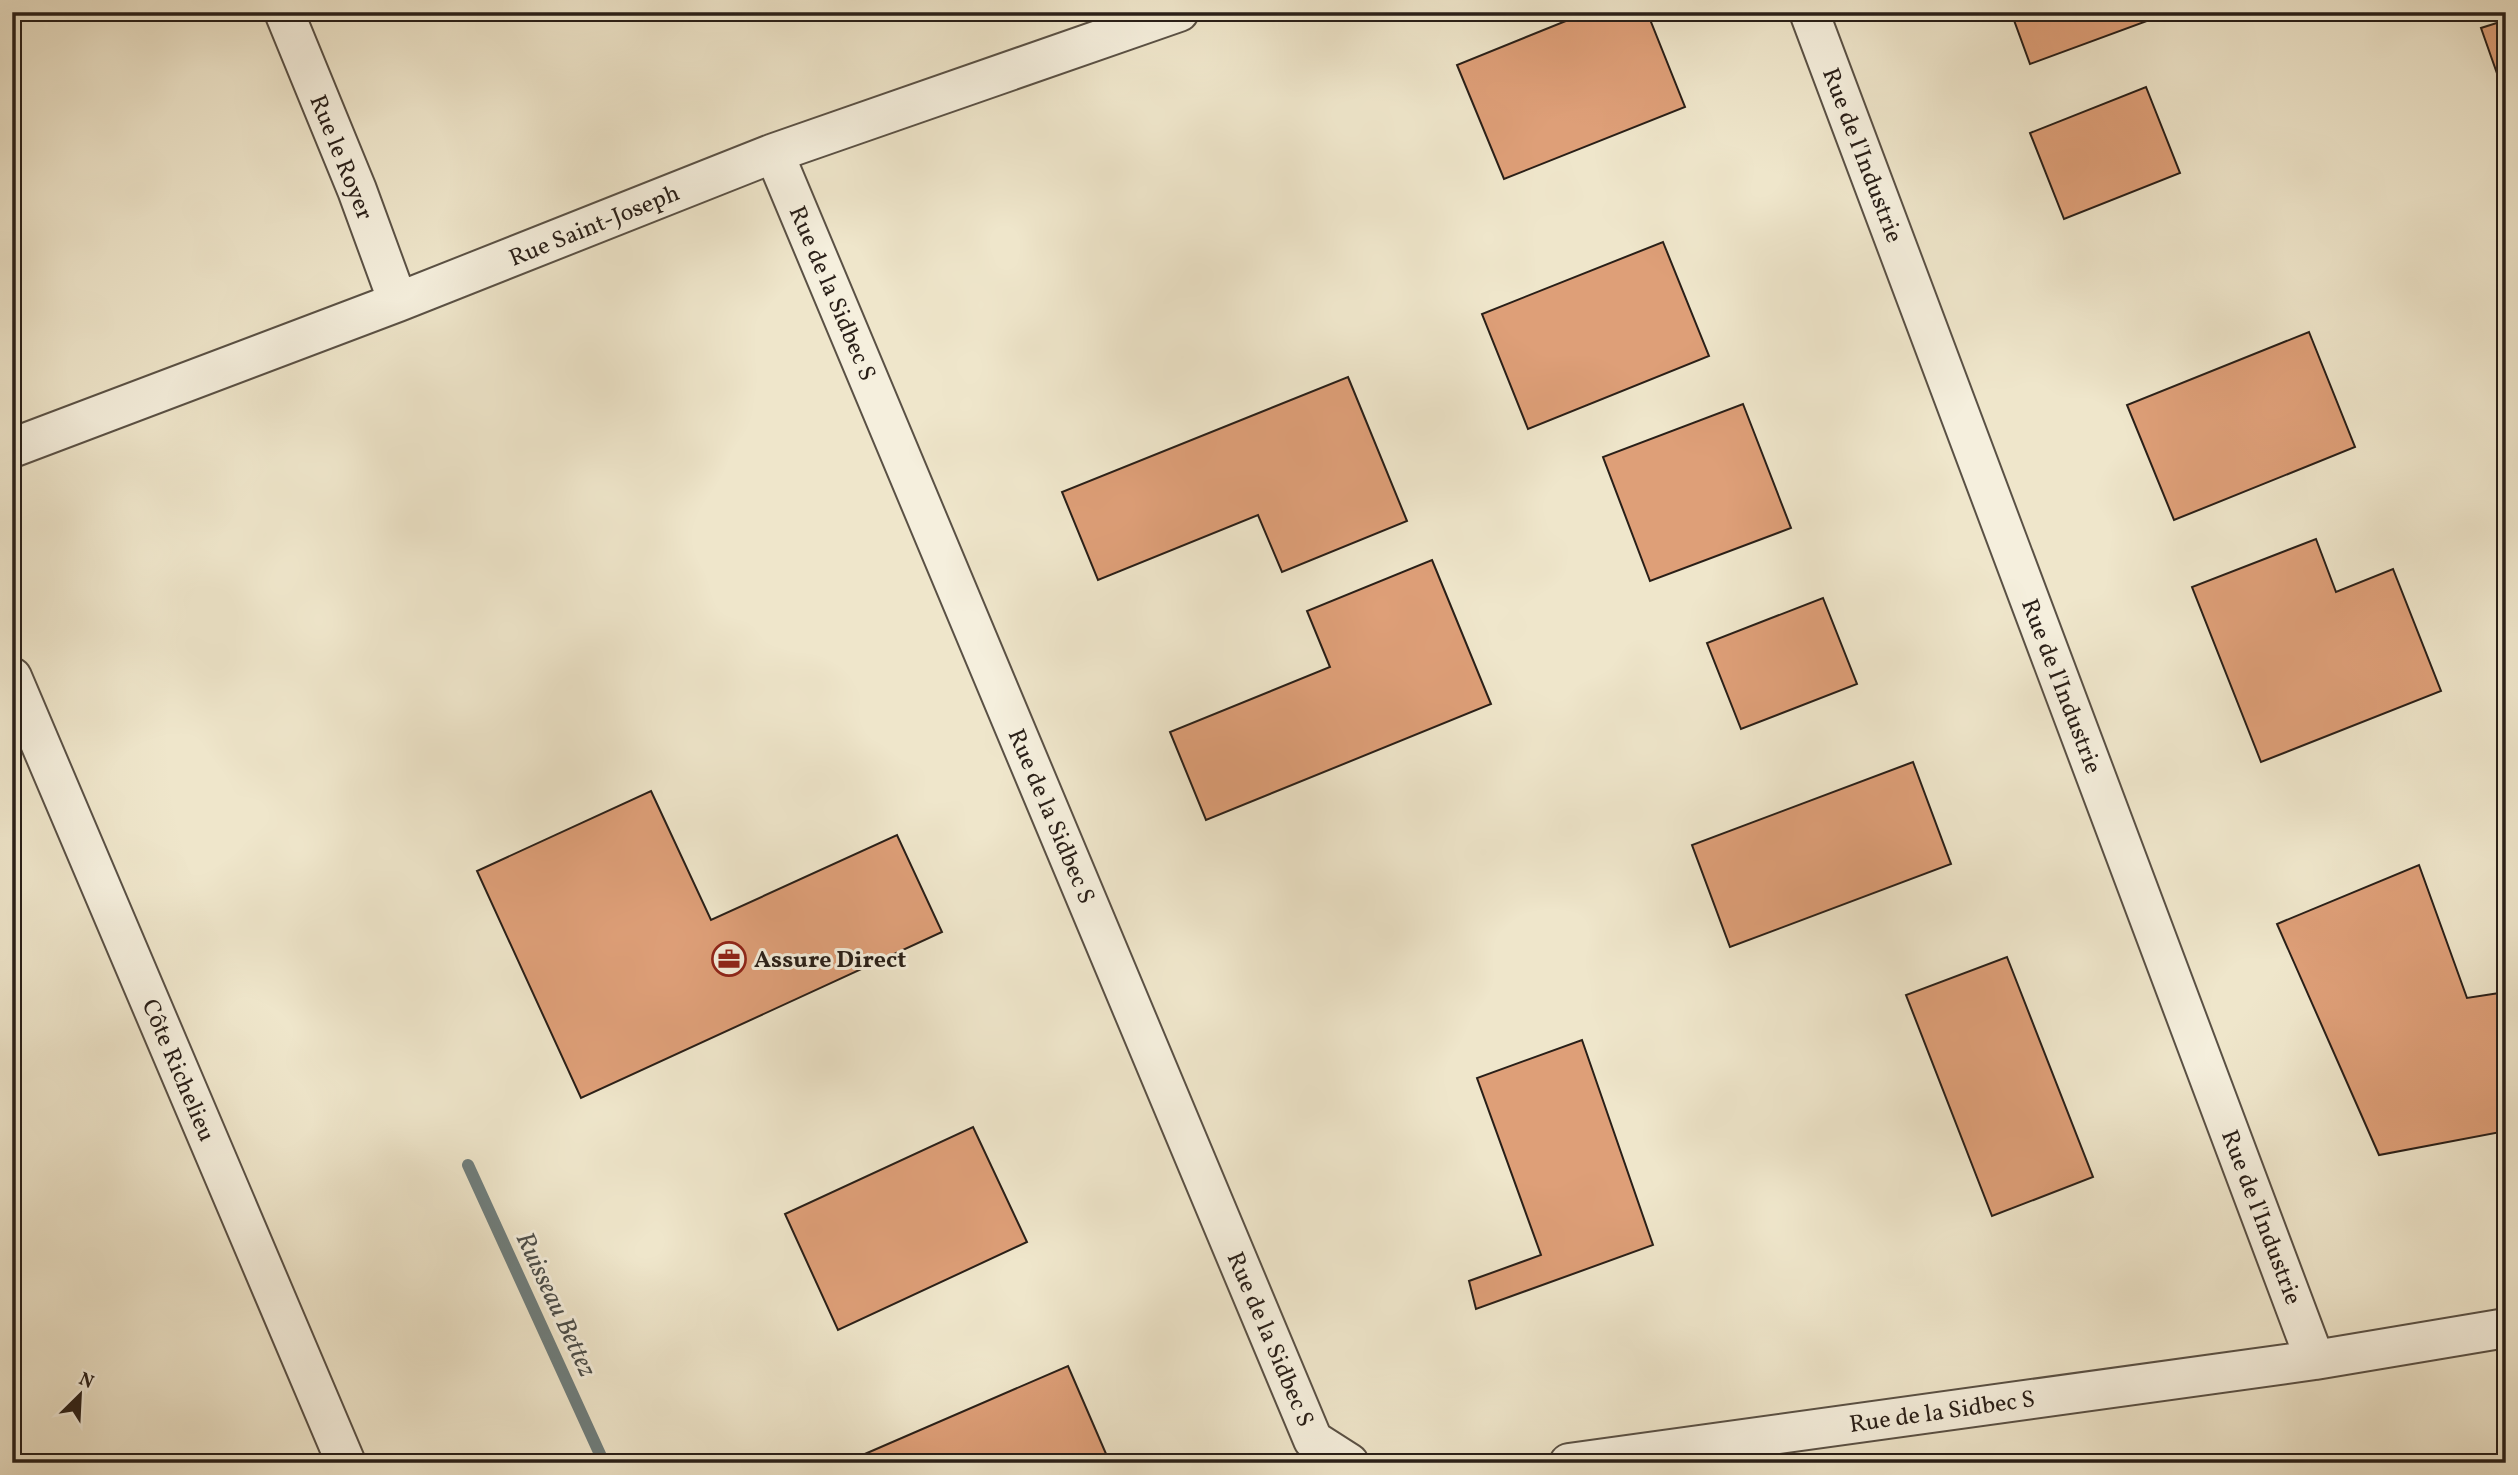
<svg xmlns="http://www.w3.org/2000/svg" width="2518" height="1475" viewBox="0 0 2518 1475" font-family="Vollkorn,serif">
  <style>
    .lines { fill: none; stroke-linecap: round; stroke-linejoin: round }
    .stream { stroke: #6f7e7d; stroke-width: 12 }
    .building { fill: #de9f78; stroke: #291f18; stroke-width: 2 }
    .minor-casing { stroke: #5a5145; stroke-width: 42 }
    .minor { stroke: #f5efdd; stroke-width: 38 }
    .labels { text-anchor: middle; stroke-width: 6; stroke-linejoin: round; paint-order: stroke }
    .street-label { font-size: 24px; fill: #291f18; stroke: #f5efdd }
    .poi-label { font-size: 24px; font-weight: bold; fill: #291f18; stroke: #f5efdd; text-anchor: start }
    .water-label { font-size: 26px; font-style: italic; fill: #4c4e4a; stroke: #f5efdd }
  </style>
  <rect width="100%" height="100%" fill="#efe6cb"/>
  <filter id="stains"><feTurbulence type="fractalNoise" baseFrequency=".00286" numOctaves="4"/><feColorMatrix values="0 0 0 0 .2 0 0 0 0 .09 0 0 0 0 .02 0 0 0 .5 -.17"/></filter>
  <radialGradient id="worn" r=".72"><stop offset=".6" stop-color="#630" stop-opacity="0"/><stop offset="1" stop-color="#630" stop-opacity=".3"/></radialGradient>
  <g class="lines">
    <!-- stream -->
    <path class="stream" d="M468 1165 604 1463"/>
  </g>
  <!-- building -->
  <path class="building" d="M1588 12H1647L1685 107 1504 179 1457 65Z
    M2011 12H2143L2147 21 2030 64Z
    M2506 20V99L2481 28Z
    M2146 87 2180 173 2064 219 2030 133Z
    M1663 242 1709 356 1528 429 1482 314Z
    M2309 332 2355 447 2174 520 2127 405Z
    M1348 377 1407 521 1282 572 1258 515 1098 580 1062 492Z
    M1743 404 1791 528 1650 581 1603 457Z
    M2316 539 2336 592 2393 569 2441 691 2261 762 2192 587Z
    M1432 560 1491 704 1206 820 1170 732 1330 667 1307 611Z
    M1823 598 1857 684 1741 729 1707 643Z
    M1913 762 1951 864 1730 947 1692 845Z
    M651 791 711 920 897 835 942 932 581 1098 477 871Z
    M2419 865 2467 998 2506 992V1131L2379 1155 2277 924Z
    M2007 957 2093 1177 1992 1216 1906 995Z
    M1582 1040 1653 1245 1476 1309 1469 1281 1541 1255 1477 1078Z
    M973 1127 1027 1242 838 1330 785 1214Z
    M1068 1366 1110 1463H844Z"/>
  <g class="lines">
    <!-- minor casing -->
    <g class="minor-casing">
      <path id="minor" d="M284 12 357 190 398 302
        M1809 12 2315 1360
        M774 153 1313 1440 1349 1463
        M12 448 398 302 774 153 1179 12
        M12 677 346 1463
        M1569 1463 2315 1360 2506 1328"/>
    </g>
    <!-- minor -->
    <use href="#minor" class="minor"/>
  </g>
  <!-- icons -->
  <defs>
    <g id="office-ring" transform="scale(1.75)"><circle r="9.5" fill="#f5efdd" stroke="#8f2418" stroke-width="1.5"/><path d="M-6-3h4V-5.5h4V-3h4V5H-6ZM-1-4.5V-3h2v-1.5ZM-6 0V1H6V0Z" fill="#8f2418"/></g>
  </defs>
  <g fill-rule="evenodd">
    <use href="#office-ring" x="729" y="959"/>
  </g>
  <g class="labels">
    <!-- street labels -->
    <g class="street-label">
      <text transform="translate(1863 155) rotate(69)" y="8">Rue de l'Industrie</text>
      <text transform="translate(342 157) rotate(68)" y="8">Rue le Royer</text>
      <text transform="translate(594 225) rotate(-22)" y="8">Rue Saint-Joseph</text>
      <text transform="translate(833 293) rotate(67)" y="8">Rue de la Sidbec S</text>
      <text transform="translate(2062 686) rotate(69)" y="8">Rue de l'Industrie</text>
      <text transform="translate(1052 816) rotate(67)" y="8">Rue de la Sidbec S</text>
      <text transform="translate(179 1070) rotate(67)" y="8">Côte Richelieu</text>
      <text transform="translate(2262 1217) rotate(69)" y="8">Rue de l'Industrie</text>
      <text transform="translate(1271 1339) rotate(67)" y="8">Rue de la Sidbec S</text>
      <text transform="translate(1942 1411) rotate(-8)" y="8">Rue de la Sidbec S</text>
    </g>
    <!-- poi labels -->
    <g class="poi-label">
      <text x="754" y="967">Assure Direct</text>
    </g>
    <!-- water labels -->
    <g class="water-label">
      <text transform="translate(557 1304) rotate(65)" y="9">Ruisseau Bettez</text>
    </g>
  </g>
  <!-- margin -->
  <rect width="2518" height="1475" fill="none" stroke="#efe6cb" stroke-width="42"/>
  <rect x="14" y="14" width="2490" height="1447" fill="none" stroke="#291f18" stroke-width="3.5"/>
  <rect x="21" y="21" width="2476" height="1433" fill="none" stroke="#291f18" stroke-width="2"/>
  <!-- north arrow -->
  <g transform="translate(80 1395) rotate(24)" stroke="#f5efdd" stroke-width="5" paint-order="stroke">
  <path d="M0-5L12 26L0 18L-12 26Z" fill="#291f18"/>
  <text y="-10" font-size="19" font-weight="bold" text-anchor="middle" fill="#291f18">N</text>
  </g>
  <rect width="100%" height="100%" filter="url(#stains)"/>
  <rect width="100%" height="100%" fill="url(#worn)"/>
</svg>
